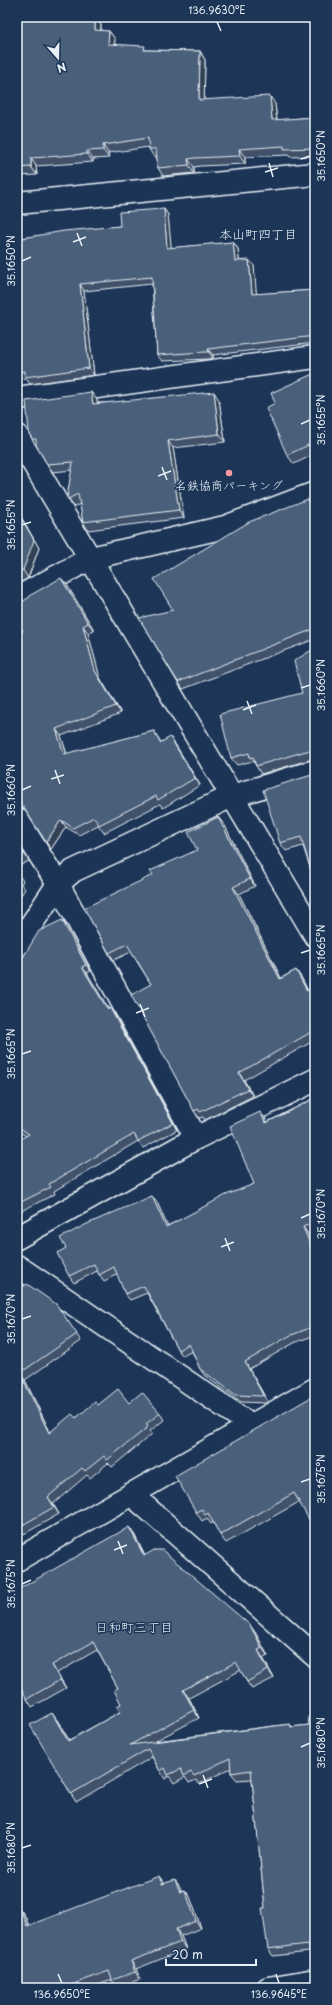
<svg xmlns="http://www.w3.org/2000/svg" width="332" height="2005" viewBox="0 0 332 2005" font-family="'Playpen Sans','Klee One',sans-serif">
  <style>
    .lines { fill: none; stroke-linecap: round; stroke-linejoin: round }
    .minor-casing { stroke: #e8f1f8; stroke-width: 25 }
    .minor { stroke: #1d3557; stroke-width: 22 }
    .wall { fill: #3f5169; stroke: #e8f1f8 }
    .shaded-wall { fill: #334255; stroke: #e8f1f8 }
    .building { fill: #495e7a; stroke: #e8f1f8 }
    .ticks { fill: none; stroke: #e8f1f8; stroke-width: 1.5 }
    .poi-dot { fill: #ff9aa2; stroke: #1d3557; stroke-width: 1.5 }
    .labels { text-anchor: middle; stroke-width: 3; stroke-linejoin: round; paint-order: stroke }
    .poi-label { font-size: 12px; fill: #e8f1f8; stroke: #1d3557 }
    .neighbourhood-label { font-size: 13px; fill: #e8f1f8; stroke: #1d3557 }
    .neatline { fill: none; stroke: #e8f1f8; stroke-width: 1.5 }
    .ticks-label { font-size: 10px; text-anchor: middle; fill: #e8f1f8 }
  </style>
  <rect width="100%" height="100%" fill="#1d3557"/>
  <filter id="ink" filterUnits="userSpaceOnUse"><feTurbulence type="fractalNoise" baseFrequency=".025" numOctaves="2"/><feDisplacementMap in="SourceGraphic" scale="8" xChannelSelector="R" yChannelSelector="G"/><feConvolveMatrix kernelMatrix="1 2 1 2 8 2 1 2 1" color-interpolation-filters="sRGB"/></filter>
  <g filter="url(#ink)">
    <g class="lines">
      <!-- minor casing -->
      <g class="minor-casing">
        <path id="minor" d="M17 203 315 174
          M17 398 315 357
          M17 436 315 935
          M17 598 91 558 225 527 315 493
          M17 819 58 884 196 1138
          M17 946 58 884 73 871 232 796 315 771
          M17 1238 196 1138 315 1080
          M17 1266 251 1425
          M131 1494 315 1656
          M17 1560 315 1389
          M268 1988 315 1980"/>
      </g>
      <!-- minor -->
      <use href="#minor" class="minor"/>
    </g>
    <!-- wall -->
    <path class="wall" d="M17 17H95L101 25V31H109L115 39 114 45 147 50 200 51 205 60 204 100 275 104 277 120 315 117V156L290 157 288 155 245 157V164L200 166 194 167V173L163 176 158 168 157 157H154L149 149V147L108 153 109 158 93 159V162L36 166 37 175 17 176Z
      M164 209 168 215 171 248 233 242 238 249 239 260 254 266 256 294 315 290V343L213 355V358L209 359 162 361 157 355 152 284 84 291 94 375 30 384 26 378 17 379V228L20 232V238L120 226Z
      M315 373V454L294 464 287 455 275 403Z
      M91 392 97 400V403L219 400 225 442 173 448 184 518 88 530 83 522 80 504 74 507 67 497 72 470 53 472 47 464 32 439Z
      M313 507 314 511H315V639L183 689 178 682 173 610Z
      M17 510 39 548 28 578 21 582 17 576Z
      M61 578 67 585 94 630 88 633 100 678 121 713 61 736 67 754 154 731 161 742 175 744 200 785 163 808 160 804 104 833 98 825 79 835 66 827 51 849 26 811 23 808 17 807V635L23 631Z
      M315 648V759H312L261 774 253 761 237 765 231 758 302 693Z
      M315 774V880L313 877 303 846 286 851 280 843 314 775Z
      M224 824 255 886 239 894 281 978 296 970 301 977 308 991 315 988V1040L244 1080 253 1096 205 1120 203 1117 199 1118 194 1111 151 984 131 952 114 960 109 953 153 875 197 850Z
      M17 842 29 861 17 867Z
      M67 926 91 971 87 973 108 1009 115 1015 177 1130 143 1148 138 1141 54 1191 55 1194 21 1211 17 1205V1204L26 1136 17 1130V967Z
      M315 1098V1231L308 1234 315 1251V1335L294 1343 249 1369 268 1402 266 1403 241 1402 205 1376 200 1369 192 1351 183 1356 178 1350 147 1293 130 1300 125 1294 118 1274 104 1281 97 1271 74 1283 69 1276 66 1248 152 1196 157 1202 167 1226 254 1184 265 1118 267 1122Z
      M17 1291 56 1304 81 1341 25 1380 50 1432 98 1405 129 1403 160 1413 164 1420 150 1431 152 1434 112 1467 108 1463 90 1478 87 1475 53 1504 59 1514 24 1534 20 1529 17 1530V1439H18Z
      M315 1395 299 1502 226 1543 220 1535 213 1522 211 1524 207 1518 202 1521 196 1512Z
      M134 1534 145 1556 255 1632 268 1656 263 1658 274 1678 252 1689 247 1682 241 1670 189 1698 199 1718 155 1741 290 1724 292 1727 309 1725 315 1716V1961L310 1953 309 1952 273 1956 268 1949 265 1908 252 1779 237 1780 231 1773V1768L199 1784 196 1780 189 1783 185 1777 174 1783 169 1776 165 1779 160 1771 152 1757 76 1802 71 1794 57 1720 69 1740 120 1712 121 1704 118 1688 97 1650 57 1673 66 1688 32 1707 27 1699Z
      M164 1884 180 1887 181 1891 185 1890 190 1897 201 1928 181 1936 186 1949 136 1969 140 1979 117 1988 112 1980 89 1988H17L20 1909 25 1916 29 1926Z"/>
    <!-- shaded-wall -->
    <path class="shaded-wall" d="M95 17 101 25 100 39 95 30Z
      M109 31 115 39 114 53 108 44Z
      M200 51 205 60 204 108 199 100Z
      M270 96 275 104 278 129 272 120Z
      M103 145 108 153 109 158 103 150Z
      M239 149 245 157V164L240 156Z
      M87 151 93 159V162L87 154Z
      M31 158 36 166 37 175 31 167Z
      M188 159 194 167V173L189 165Z
      M164 209 168 215 172 255 167 248Z
      M17 228 20 232 21 245 17 240Z
      M233 242 238 249 240 267 235 261Z
      M249 260 254 266 257 300 252 294Z
      M80 284 84 291 94 375 89 368Z
      M208 349 213 355V358L209 352Z
      M91 392 97 400 98 412 93 404Z
      M214 392 219 400 225 442 219 434Z
      M168 441 173 448 184 518 179 510Z
      M308 499 313 507 315 512H313Z
      M17 510 39 548 28 578 23 570Z
      M61 578 67 585 94 630 88 623Z
      M83 626 88 633 100 678 121 713 116 706 95 671Z
      M56 729 61 736 69 762 64 754Z
      M170 737 175 744 200 785 195 778Z
      M218 817 224 824 255 886 250 879Z
      M61 820 66 827 51 849 46 842Z
      M18 874 23 881 21 884 25 889 17 901V875Z
      M233 887 239 894 285 986 280 979Z
      M62 920 67 926 91 971 86 965Z
      M82 967 87 973 113 1016 108 1010Z
      M296 970 301 977 312 999 307 991Z
      M110 1008 115 1015 177 1130 173 1123Z
      M239 1073 244 1080 253 1096 248 1089Z
      M260 1112 265 1118 270 1129 266 1123Z
      M152 1196 157 1202 171 1234 166 1227Z
      M303 1227 308 1234 315 1251V1256Z
      M245 1362 249 1369 268 1402 263 1395Z
      M20 1373 25 1380 54 1440 49 1433Z
      M48 1497 53 1504 59 1514 54 1507Z
      M129 1527 134 1534 149 1564 144 1556Z
      M250 1625 255 1632 268 1656 262 1648Z
      M258 1650 263 1658 274 1678 268 1670Z
      M52 1665 57 1673 66 1688 60 1680Z
      M183 1690 189 1698 199 1718 194 1710Z
      M52 1713 57 1720 74 1748 68 1741Z
      M159 1876 164 1883 162 1884Z
      M175 1880 180 1887 185 1899 180 1892Z
      M185 1890 190 1897 201 1928 196 1921Z
      M20 1909 25 1916 32 1934 27 1926Z
      M176 1929 181 1936 186 1949 181 1942Z
      M131 1961 136 1969 140 1979 135 1972Z"/>
    <!-- building -->
    <path class="building" d="M17 17H95V30L109 31 108 44 145 46 144 50 200 51 199 100 270 96 272 120 315 117V148L284 149V146L239 149 240 156 195 158 188 159 189 165 158 168 156 149H149L148 138 103 145V150L87 151V154L31 158V167L17 168Z
      M164 209 167 248 233 242 235 261 249 260 252 294 315 290V336L208 349 209 352H204L157 355 152 277 80 284 89 368 25 377V371L17 372V239L64 231 120 226 119 212Z
      M315 373V442L287 455 266 408 275 403 271 393Z
      M91 392 93 404 214 392 219 434 168 441 179 510 83 522 78 494 68 499 67 497 73 462 47 464 36 445V439H32L29 432 26 401Z
      M308 499 313 512 315 511V632L314 629 178 682 139 618 173 610 154 579 249 522Z
      M17 511 34 540 23 570 17 573Z
      M61 578 88 623 83 626 95 671 116 706 56 729 64 754 154 731 160 743 170 737 195 778 158 800 156 796 99 825 94 817 73 828 61 820 46 842 22 805 17 801V635L23 631 17 621V605L30 597 29 596Z
      M315 648V753L312 751H306L256 766 253 757 250 758 249 753 231 758 220 714 302 693 294 661Z
      M315 774V876L313 877 301 837 280 843 263 790Z
      M218 817 250 879 233 887 280 979 296 970 307 991 315 988V1030L239 1073 248 1089 200 1112 198 1109 194 1111 131 995 151 984 127 944 109 953 84 908 153 875 150 871 197 850 188 832Z
      M17 843 24 854 17 857Z
      M17 880 19 882 17 885Z
      M62 920 86 965 82 967 108 1010 110 1008 173 1123 138 1141 134 1134 49 1184 51 1187 17 1204V1141L29 1134 17 1126V1022L19 1019 17 1018V967L39 931Z
      M315 1098V1222L303 1227 315 1256V1326L289 1336 245 1362 263 1395 261 1396 236 1395 200 1369 189 1344 178 1350 144 1286 125 1294 114 1267 99 1275 94 1264 69 1276 57 1253 66 1248 60 1238 87 1224 152 1196 166 1227 226 1195 254 1184 230 1126 260 1112 266 1123Z
      M27 1284 56 1304 77 1334 20 1373 49 1433 72 1414 76 1418 95 1402 98 1405 118 1389 129 1403 142 1392 160 1413 146 1424 148 1427 107 1460 104 1456 85 1471 82 1468 48 1497 54 1507 19 1527 17 1523V1439H18L17 1437V1291Z
      M315 1395V1530L294 1493 220 1535 208 1513 205 1515 202 1509 196 1512 175 1476Z
      M129 1527 144 1556 154 1550H162L250 1625 262 1648 258 1650 268 1670 247 1682 236 1662 183 1690 194 1710 130 1745 290 1724 291 1727 309 1725 308 1717 315 1716V1953H310L308 1944 268 1949 262 1908H265L251 1770 231 1773 230 1758 194 1776 191 1772 184 1776 181 1769 168 1775 165 1768 160 1771 148 1749 71 1794 30 1725 52 1713 68 1741 120 1712 117 1706 121 1704 114 1690 118 1688 93 1642 52 1665 60 1680 27 1699 17 1681V1590Z
      M159 1876 162 1884 175 1880 180 1892 185 1890 196 1921 176 1929 181 1942 131 1961 135 1972 112 1980 109 1971 63 1988H17V1910L20 1909 27 1926Z"/>
  </g>
  <!-- ticks -->
  <path class="ticks" d="M217 22 221 31M301 159 310 156M269 163 273 177M265 172 278 168M77 233 82 246M73 242 86 237M22 261 31 257M301 424 310 420M162 467 167 480M158 476 171 471M22 525 31 522M301 688 310 685M247 701 252 714M243 710 256 705M55 770 60 784M51 779 64 775M22 790 31 786M301 953 310 950M140 1004 145 1017M136 1013 149 1008M22 1054 31 1051M301 1218 310 1214M225 1238 230 1251M221 1247 234 1242M22 1319 31 1316M301 1482 310 1479M118 1541 123 1554M114 1550 127 1545M22 1584 31 1580M301 1747 310 1743M203 1775 208 1788M199 1784 212 1779M22 1848 31 1845M58 1974 62 1983M276 1974 279 1983"/>
  <!-- markers -->
  <circle class="poi-dot" cx="229" cy="473" r="4"/>
  <g class="labels">
    <!-- poi labels -->
    <g class="poi-label">
      <text x="229" y="490">名鉄協商パーキング</text>
    </g>
    <!-- neighbourhood labels -->
    <g class="neighbourhood-label">
      <text x="258" y="239">本山町四丁目</text>
      <text x="134" y="1632">日和町三丁目</text>
    </g>
  </g>
  <!-- margin -->
  <rect width="332" height="2005" fill="none" stroke="#1d3557" stroke-width="44"/>
  <!-- north arrow -->
  <g transform="translate(58 58) rotate(160)" stroke="#1d3557" stroke-width="3" paint-order="stroke">
  <path d="M0-3L7 15L0 10L-7 15Z" fill="#e8f1f8"/>
  <text y="-6" font-size="11" font-weight="bold" text-anchor="middle" fill="#e8f1f8">N</text>
  </g>
  <!-- scale -->
  <path d="M166 1959v6h90v-6" fill="none" stroke="#e8f1f8" stroke-width="2"/>
  <text x="172" y="1959" font-size="12" fill="#e8f1f8" stroke="#1d3557" stroke-width="3" paint-order="stroke">20 m</text>
  <rect x="22" y="22" width="288" height="1961" class="neatline"/>
  <g class="ticks-label">
    <text x="217" y="14">136.9630°E</text>
    <text transform="translate(321 156) rotate(-90)" y="4">35.1650°N</text>
    <text transform="translate(11 261) rotate(-90)" y="4">35.1650°N</text>
    <text transform="translate(321 420) rotate(-90)" y="4">35.1655°N</text>
    <text transform="translate(11 525) rotate(-90)" y="4">35.1655°N</text>
    <text transform="translate(321 685) rotate(-90)" y="4">35.1660°N</text>
    <text transform="translate(11 790) rotate(-90)" y="4">35.1660°N</text>
    <text transform="translate(321 950) rotate(-90)" y="4">35.1665°N</text>
    <text transform="translate(11 1054) rotate(-90)" y="4">35.1665°N</text>
    <text transform="translate(321 1214) rotate(-90)" y="4">35.1670°N</text>
    <text transform="translate(11 1319) rotate(-90)" y="4">35.1670°N</text>
    <text transform="translate(321 1479) rotate(-90)" y="4">35.1675°N</text>
    <text transform="translate(11 1584) rotate(-90)" y="4">35.1675°N</text>
    <text transform="translate(321 1743) rotate(-90)" y="4">35.1680°N</text>
    <text transform="translate(11 1848) rotate(-90)" y="4">35.1680°N</text>
    <text x="62" y="1998">136.9650°E</text>
    <text x="279" y="1998">136.9645°E</text>
  </g>
</svg>
